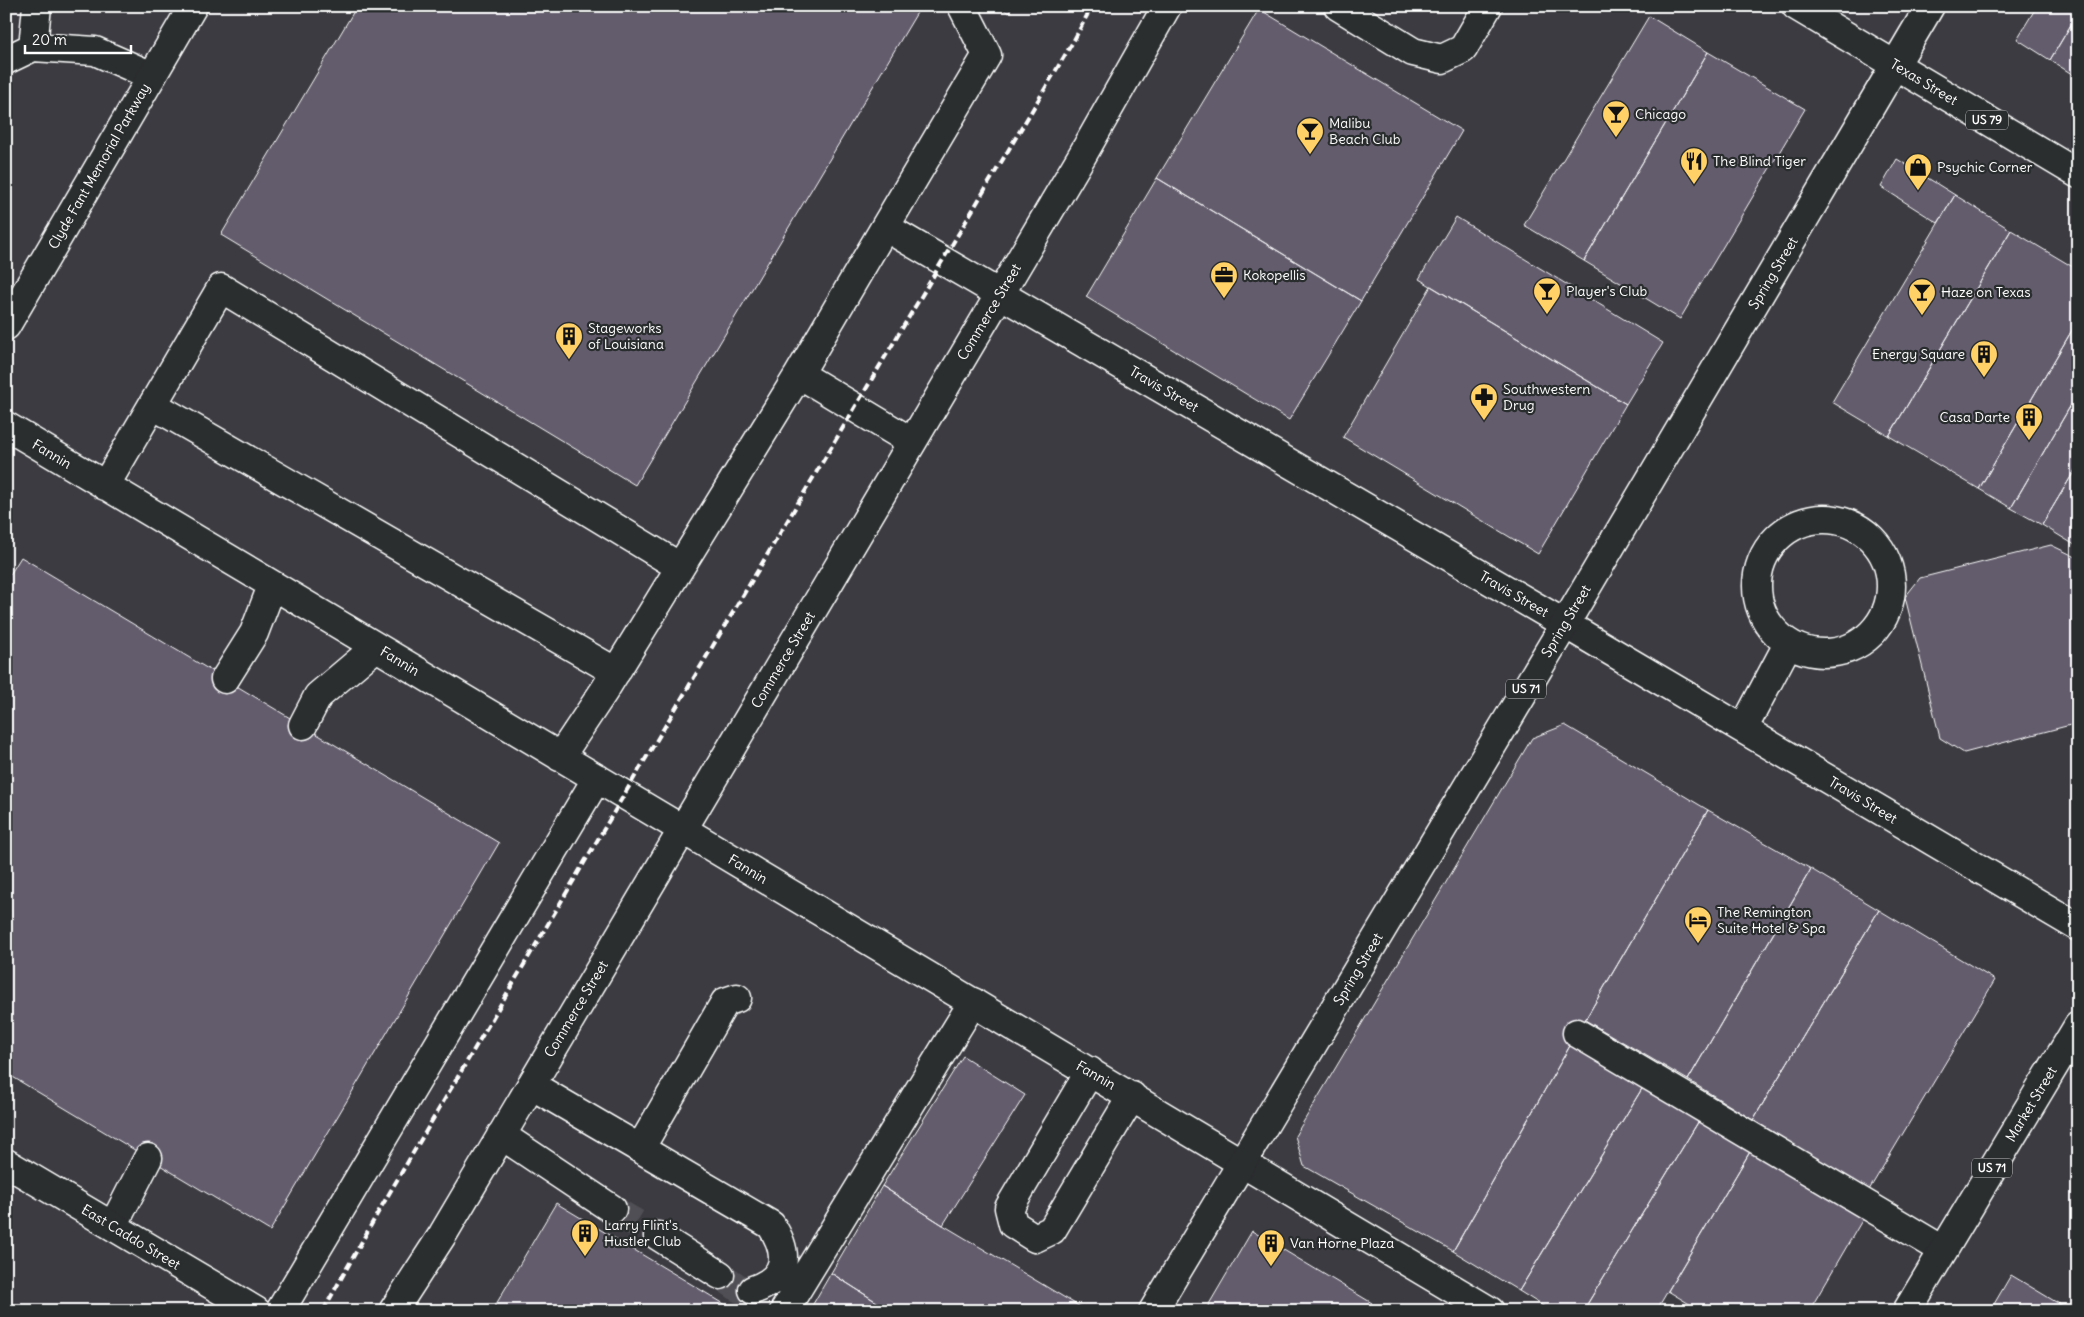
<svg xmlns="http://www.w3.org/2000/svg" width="2084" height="1317" viewBox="0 0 2084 1317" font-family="Delius,sans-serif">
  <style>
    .building { fill: #645c6d; stroke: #fff }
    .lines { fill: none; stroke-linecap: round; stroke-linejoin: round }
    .minor-tunnel { stroke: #4f4f54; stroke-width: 28; stroke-dasharray: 28 14; stroke-linecap: butt }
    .minor-casing { stroke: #fff; stroke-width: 31 }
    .major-casing { stroke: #fff; stroke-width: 31 }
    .minor { stroke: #2a2d2e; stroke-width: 28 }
    .major { stroke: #2a2d2e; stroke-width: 28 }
    .rail { stroke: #fff; stroke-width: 4; stroke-dasharray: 8 4; stroke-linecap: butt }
    .labels { text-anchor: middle; stroke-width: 4.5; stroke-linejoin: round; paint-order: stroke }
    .shield { fill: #2a2d2e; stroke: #bfc0c0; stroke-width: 1 }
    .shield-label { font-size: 12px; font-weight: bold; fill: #fff }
    .street-label { font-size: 14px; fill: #fff; stroke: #2a2d2e }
    .poi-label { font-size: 14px; fill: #fff; stroke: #2a2d2e; text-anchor: start }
  </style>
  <rect width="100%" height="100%" fill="#3b3b41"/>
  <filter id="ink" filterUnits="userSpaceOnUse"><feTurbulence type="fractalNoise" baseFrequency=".02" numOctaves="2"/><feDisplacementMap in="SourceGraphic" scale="10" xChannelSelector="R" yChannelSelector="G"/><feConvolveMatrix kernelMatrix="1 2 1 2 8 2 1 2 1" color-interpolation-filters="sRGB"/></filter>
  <g filter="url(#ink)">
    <!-- building -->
    <path class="building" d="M357 6H921L635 485 221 235Z
      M998 6H1012L1009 13Z
      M2037 6H2078V13L2050 60 2017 39Z
      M1259 9 1462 131 1361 301 1157 178Z
      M2078 13V78L2050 60Z
      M1649 16 1708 52 1584 261 1524 225Z
      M1708 52 1805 109 1680 319 1584 261Z
      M1897 159 1955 195 1938 223 1881 187Z
      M1157 178 1361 301 1289 420 1086 297Z
      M1955 195 2011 230 1889 436 1832 402Z
      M1456 217 1663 343 1626 404 1419 279Z
      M2011 230 2078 270V320L1979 489 1889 436Z
      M1431 286 1626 404 1538 554 1343 437Z
      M2078 320V393L2011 508 1979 489Z
      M2078 393V465L2042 525 2011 508Z
      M2078 465V547L2042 525Z
      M2051 545 2078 558V723L1964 753 1940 738 1905 597 1920 578Z
      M21 557 499 843 270 1231 6 1073V581Z
      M1565 725 1708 810 1571 1044 1453 1251 1304 1166 1295 1136 1532 738Z
      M1708 810 1811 869 1688 1080 1585 1020Z
      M1811 869 1879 910 1753 1120 1688 1080Z
      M1879 910 1995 980 1869 1190 1753 1120Z
      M1571 1044 1643 1087 1519 1291 1453 1251Z
      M963 1056 1025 1095 943 1225 882 1186Z
      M1643 1087 1700 1119 1583 1311H1551L1519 1291Z
      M1700 1119 1751 1150 1656 1311H1583Z
      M1751 1150 1864 1217 1809 1311H1701L1668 1291Z
      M882 1186 943 1225 1087 1311H891L831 1273Z
      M556 1203 736 1311H492Z
      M1252 1231 1372 1303 1367 1311H1205Z
      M831 1273 891 1311H809Z
      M2011 1275 2071 1311H1990Z"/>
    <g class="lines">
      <!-- minor-tunnel -->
      <path class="minor-tunnel" d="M612 1209 658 1236
        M720 1275 740 1289 753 1290"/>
      <!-- minor casing -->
      <g class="minor-casing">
        <path id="minor" d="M1338 6 1413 52 1442 59 1463 49 1488 6
          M33 47 37 6
          M6 60 33 47 95 51 152 76
          M885 227 987 55 962 6
          M799 374 912 442
          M153 405 616 672
          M6 426 1490 1311
          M105 486 221 288 680 567
          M1757 586a67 67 0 1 1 134 0a67 67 0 1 1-134 0Z
          M225 679 254 633 272 586
          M303 725 318 696 376 647
          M1743 729 1788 644
          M560 757 604 691 799 374 885 227 1565 624 2078 927
          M1577 1033 1943 1250
          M1090 1071 1009 1208 1013 1224 1035 1238 1052 1230 1132 1096
          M531 1085 771 1225C790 1254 788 1278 753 1290
          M501 1135 612 1209
          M641 1147 725 1002 737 998
          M113 1226 148 1158
          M658 1236 720 1275
          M280 1311 597 778
          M393 1311 443 1234 1083 154 1167 6
          M784 1311 973 1002"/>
      </g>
      <!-- major casing -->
      <g class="major-casing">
        <path id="major" d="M1796 6 2078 174
          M6 326 193 6
          M6 1163 256 1311
          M1153 1311 1565 624 1930 6
          M1907 1311 2078 1026"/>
      </g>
      <!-- minor -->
      <use href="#minor" class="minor"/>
      <!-- major -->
      <use href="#major" class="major"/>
      <!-- rail -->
      <path class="rail" d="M323 1311 380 1209 624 795 1074 40 1092 6"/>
    </g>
  </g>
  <!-- icons -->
  <defs>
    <g id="bar-pin" transform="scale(1.4375)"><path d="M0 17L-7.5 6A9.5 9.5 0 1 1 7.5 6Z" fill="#ffd166" stroke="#2a2d2e"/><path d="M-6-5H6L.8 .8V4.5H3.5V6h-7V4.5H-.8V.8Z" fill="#111"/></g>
    <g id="restaurant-pin" transform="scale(1.4375)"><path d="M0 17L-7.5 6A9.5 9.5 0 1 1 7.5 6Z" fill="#ffd166" stroke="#2a2d2e"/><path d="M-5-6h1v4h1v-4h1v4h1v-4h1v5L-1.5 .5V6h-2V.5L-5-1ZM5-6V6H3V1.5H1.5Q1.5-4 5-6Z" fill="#111"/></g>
    <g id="shop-pin" transform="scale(1.4375)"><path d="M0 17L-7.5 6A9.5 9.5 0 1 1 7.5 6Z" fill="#ffd166" stroke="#2a2d2e"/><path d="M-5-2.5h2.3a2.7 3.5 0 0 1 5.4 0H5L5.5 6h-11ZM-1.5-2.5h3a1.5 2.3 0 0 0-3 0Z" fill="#111"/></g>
    <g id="office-pin" transform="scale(1.4375)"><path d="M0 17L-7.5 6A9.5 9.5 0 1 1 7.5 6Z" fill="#ffd166" stroke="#2a2d2e"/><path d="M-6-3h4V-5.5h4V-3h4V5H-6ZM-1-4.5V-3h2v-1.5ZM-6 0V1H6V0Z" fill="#111"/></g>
    <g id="building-pin" transform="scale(1.4375)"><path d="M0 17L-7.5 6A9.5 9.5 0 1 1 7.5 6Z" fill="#ffd166" stroke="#2a2d2e"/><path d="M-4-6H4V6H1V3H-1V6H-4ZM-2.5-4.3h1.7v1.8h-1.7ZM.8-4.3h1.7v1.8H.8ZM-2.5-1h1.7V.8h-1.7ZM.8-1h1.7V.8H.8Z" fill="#111"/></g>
    <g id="pharmacy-pin" transform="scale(1.4375)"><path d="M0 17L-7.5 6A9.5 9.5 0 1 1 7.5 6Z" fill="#ffd166" stroke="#2a2d2e"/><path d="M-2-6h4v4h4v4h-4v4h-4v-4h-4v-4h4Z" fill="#111"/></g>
    <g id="hotel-pin" transform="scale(1.4375)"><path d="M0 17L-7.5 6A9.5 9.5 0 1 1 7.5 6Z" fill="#ffd166" stroke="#2a2d2e"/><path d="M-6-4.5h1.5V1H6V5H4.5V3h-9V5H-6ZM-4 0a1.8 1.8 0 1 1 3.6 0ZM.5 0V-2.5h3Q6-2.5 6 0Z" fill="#111"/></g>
  </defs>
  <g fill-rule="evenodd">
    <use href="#bar-pin" x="1616" y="114"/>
    <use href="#bar-pin" x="1310" y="131"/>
    <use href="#restaurant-pin" x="1694" y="161"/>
    <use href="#shop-pin" x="1918" y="167"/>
    <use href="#office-pin" x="1224" y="275"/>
    <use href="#bar-pin" x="1547" y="291"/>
    <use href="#bar-pin" x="1922" y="292"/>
    <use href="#building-pin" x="569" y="336"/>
    <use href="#building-pin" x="1984" y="354"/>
    <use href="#pharmacy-pin" x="1484" y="397"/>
    <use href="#building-pin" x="2029" y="417"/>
    <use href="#hotel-pin" x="1698" y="920"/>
    <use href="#building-pin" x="585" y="1233"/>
    <use href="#building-pin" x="1271" y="1243"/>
  </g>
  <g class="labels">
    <!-- shield labels -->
    <g class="shield">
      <rect x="1966" y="110.5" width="42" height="19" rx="4"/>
      <rect x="1506" y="679.5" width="40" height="19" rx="4"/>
      <rect x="1972" y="1158.5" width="40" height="19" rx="4"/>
    </g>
    <g class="shield-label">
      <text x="1987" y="124">US 79</text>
      <text x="1526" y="693">US 71</text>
      <text x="1992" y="1172">US 71</text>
    </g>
    <!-- street labels -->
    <g class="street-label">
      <text transform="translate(1924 82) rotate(31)" y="5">Texas Street</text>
      <text transform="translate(99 166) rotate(-60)" y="5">Clyde Fant Memorial Parkway</text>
      <text transform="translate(1773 273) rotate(-59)" y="5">Spring Street</text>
      <text transform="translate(989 312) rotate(-59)" y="5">Commerce Street</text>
      <text transform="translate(1164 389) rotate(30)" y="5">Travis Street</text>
      <text transform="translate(52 454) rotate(31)" y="5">Fannin</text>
      <text transform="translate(1514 594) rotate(30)" y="5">Travis Street</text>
      <text transform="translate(1566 621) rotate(-59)" y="5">Spring Street</text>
      <text transform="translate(783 660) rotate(-59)" y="5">Commerce Street</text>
      <text transform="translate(400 661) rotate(31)" y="5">Fannin</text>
      <text transform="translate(1863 800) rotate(31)" y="5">Travis Street</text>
      <text transform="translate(748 869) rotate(31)" y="5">Fannin</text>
      <text transform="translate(1358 969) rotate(-59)" y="5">Spring Street</text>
      <text transform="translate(576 1009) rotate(-59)" y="5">Commerce Street</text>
      <text transform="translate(1096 1075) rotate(30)" y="5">Fannin</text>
      <text transform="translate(2031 1104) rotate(-59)" y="5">Market Street</text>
      <text transform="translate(131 1237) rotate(31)" y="5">East Caddo Street</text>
    </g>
    <!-- poi labels -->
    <g class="poi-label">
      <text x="1635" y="119">Chicago</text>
      <text x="1329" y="128">Malibu<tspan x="1329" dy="16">Beach Club</tspan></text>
      <text x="1713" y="166">The Blind Tiger</text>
      <text x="1937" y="172">Psychic Corner</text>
      <text x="1243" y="280">Kokopellis</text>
      <text x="1566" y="296">Player's Club</text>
      <text x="1941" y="297">Haze on Texas</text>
      <text x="588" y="333">Stageworks<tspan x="588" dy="16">of Louisiana</tspan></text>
      <text x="1965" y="359" text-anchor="end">Energy Square</text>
      <text x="1503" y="394">Southwestern<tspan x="1503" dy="16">Drug</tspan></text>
      <text x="2010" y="422" text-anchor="end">Casa Darte</text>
      <text x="1717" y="917">The Remington<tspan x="1717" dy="16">Suite Hotel &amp; Spa</tspan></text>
      <text x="604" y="1230">Larry Flint's<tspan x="604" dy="16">Hustler Club</tspan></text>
      <text x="1290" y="1248">Van Horne Plaza</text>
    </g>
  </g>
  <!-- margin -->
  <rect width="2084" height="1317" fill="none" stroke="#2a2d2e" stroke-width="25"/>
  <rect x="12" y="12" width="2059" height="1292" fill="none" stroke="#fff" stroke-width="2" filter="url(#ink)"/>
  <!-- scale -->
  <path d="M25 45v8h106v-8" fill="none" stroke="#ffffff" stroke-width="2.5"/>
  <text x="32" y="45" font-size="15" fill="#ffffff" stroke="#2a2d2e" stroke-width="4" paint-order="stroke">20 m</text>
</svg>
